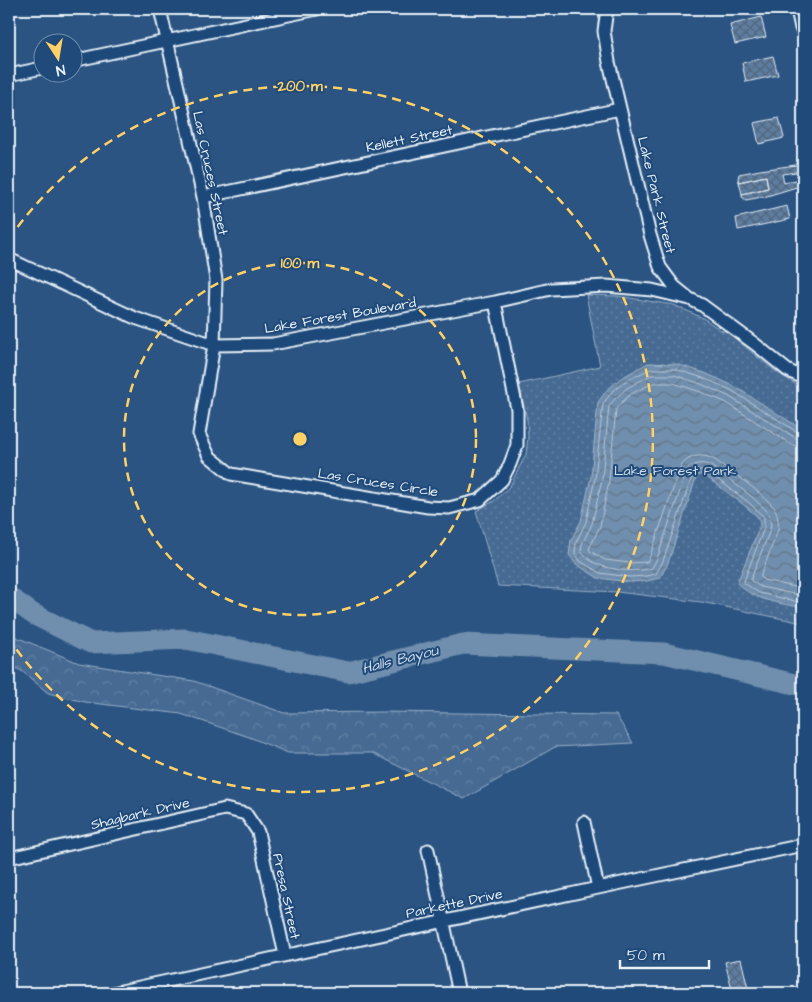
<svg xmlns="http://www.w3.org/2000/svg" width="812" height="1002" viewBox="0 0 812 1002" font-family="'Architects Daughter',sans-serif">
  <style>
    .forest { fill: url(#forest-crowns); stroke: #98aec6 }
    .park { fill: url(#park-dots); stroke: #98aec6 }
    .water { fill: url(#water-waves); stroke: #a0b6cb }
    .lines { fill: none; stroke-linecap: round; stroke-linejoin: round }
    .shore { stroke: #b8c9da; stroke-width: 1 }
    .river { stroke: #708ead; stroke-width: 21 }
    .building { fill: url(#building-cross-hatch); stroke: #e8f1f8 }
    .minor-casing { stroke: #e8f1f8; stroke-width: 15 }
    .major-casing { stroke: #e8f1f8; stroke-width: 19 }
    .minor { stroke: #1f4a7a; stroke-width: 11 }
    .major { stroke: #1f4a7a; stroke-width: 15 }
    .ring { fill: none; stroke: #ffd166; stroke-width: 2.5; stroke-dasharray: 9 6 }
    .labels { text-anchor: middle; stroke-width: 4; stroke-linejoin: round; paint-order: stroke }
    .street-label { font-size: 14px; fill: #e8f1f8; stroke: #1f4a7a }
    .park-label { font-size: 14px; fill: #d0dde9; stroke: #1f4a7a }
    .water-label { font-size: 15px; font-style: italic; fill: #d0dde9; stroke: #1f4a7a }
    .centre { fill: #ffd166; stroke: #1f4a7a; stroke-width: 2.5 }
    .ring-label { font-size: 15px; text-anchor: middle; font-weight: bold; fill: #ffd166; stroke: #1f4a7a; stroke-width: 4; stroke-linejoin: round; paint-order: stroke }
  </style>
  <defs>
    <pattern id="forest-crowns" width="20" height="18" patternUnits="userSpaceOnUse" patternTransform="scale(1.25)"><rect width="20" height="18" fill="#476b93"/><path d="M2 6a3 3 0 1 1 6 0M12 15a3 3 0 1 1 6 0" fill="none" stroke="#6281a3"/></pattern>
    <pattern id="park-dots" width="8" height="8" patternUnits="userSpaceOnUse" patternTransform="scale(1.25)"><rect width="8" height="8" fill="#476b93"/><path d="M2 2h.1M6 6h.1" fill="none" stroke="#6281a3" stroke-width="1.8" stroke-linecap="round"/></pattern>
    <pattern id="water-waves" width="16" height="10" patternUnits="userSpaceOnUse" patternTransform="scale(1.25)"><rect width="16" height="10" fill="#708ead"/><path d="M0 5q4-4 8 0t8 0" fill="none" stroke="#61768a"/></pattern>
    <pattern id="building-cross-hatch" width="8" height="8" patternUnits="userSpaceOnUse" patternTransform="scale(1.25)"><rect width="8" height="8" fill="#5d7da1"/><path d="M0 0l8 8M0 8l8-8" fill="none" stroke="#53657a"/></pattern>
  </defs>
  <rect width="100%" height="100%" fill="#2b5482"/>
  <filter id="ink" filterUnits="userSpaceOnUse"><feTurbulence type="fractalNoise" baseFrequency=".02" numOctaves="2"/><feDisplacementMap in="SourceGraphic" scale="10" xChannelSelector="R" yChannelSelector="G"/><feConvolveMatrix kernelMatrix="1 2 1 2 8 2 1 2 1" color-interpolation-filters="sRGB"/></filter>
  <g filter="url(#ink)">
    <!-- forest -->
    <path class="forest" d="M9 634 79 663 194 681 284 713 382 712 616 715 633 743 555 747 464 799 372 753H288L249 737 181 714 85 702 48 693 23 672 9 664Z"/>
    <!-- park -->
    <path class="park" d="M586 295 617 296 674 305 703 318 722 331H726L775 371 803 389V623L701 602 617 592 498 586 476 511 494 501 510 486 526 454 528 437 527 420 519 384 600 366Z"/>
    <!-- water -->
    <path class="water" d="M648 363 676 364 705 373 734 386 803 430V608C781 603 754 601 737 583L760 526 759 518 744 505 704 475H697L668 563 660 578 647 581 629 582 598 578 576 564 569 555 571 540 581 521 591 477 598 402 607 390 621 378Z"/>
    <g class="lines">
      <!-- shore -->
      <path class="shore" d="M803 433H799L731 390 703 378 675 369H650L624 382 611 393 603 404 595 478 586 522 576 542 575 553 580 561 600 573 630 577 646 576 656 574 663 561 693 474 697 470H705L747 501 764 517V528L744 581V583L759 593 803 603
        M803 440 796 438 728 396 701 384 674 375H651L627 388 616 398 609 406 602 479 592 524 582 544 581 551C592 570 633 574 652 568L657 559 687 470C693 463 703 462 711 466L751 496 766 510 769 514 771 525 770 530 751 579V581L761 587 803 596
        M803 447 792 445 725 402 698 391 673 383H653L631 394 621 403 616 409 609 481 600 526 589 549 590 551 605 560 630 563 647 562 650 556 681 466C689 455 703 453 715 460 729 470 769 497 776 511 778 517 779 524 778 530L761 575V578L764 580 803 589"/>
      <!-- river -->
      <path class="river" d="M9 597 33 614 91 643 186 639 348 672 463 644 664 653 803 686"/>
    </g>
    <!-- building -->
    <path class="building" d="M732 9H756L733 14Z
      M761 17 766 37 735 44 730 25Z
      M773 56 778 75 746 82 742 63Z
      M779 118 784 138 759 144 754 123Z
      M803 164V171L782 174 784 183 803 178V185L767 196 746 200 742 197V194L768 188 766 176 739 182 738 178 739 174 760 170Z
      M766 176 768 188 742 194 739 182Z
      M787 206 790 219 738 230 736 218Z
      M741 959 749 993H733L725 962Z"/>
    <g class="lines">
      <!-- minor casing -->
      <g class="minor-casing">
        <path id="minor" d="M160 9 203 197 216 280 214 345 199 434 209 456 231 474 428 507 449 508 480 500 502 480 510 464 517 445V409L495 302
          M607 9 604 31 609 62 650 235 660 267 674 286 690 299 702 305 755 344 787 370 803 378
          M72 61 317 9
          M9 75 42 68
          M203 197 620 109
          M9 259 135 318 214 345 273 344 495 302 551 289 606 286 652 290 690 299
          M584 822 598 888
          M428 850 459 993
          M9 858 225 809 246 814 258 832 285 955
          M112 993 598 888 803 845"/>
      </g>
      <!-- major casing -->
      <g class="major-casing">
        <path id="major" d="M799 9 803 28"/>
      </g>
      <!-- minor -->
      <use href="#minor" class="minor"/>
      <!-- major -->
      <use href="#major" class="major"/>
    </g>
  </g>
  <!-- distance rings -->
  <g class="ring">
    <circle cx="300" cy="439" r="176"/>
    <path d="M9 239A353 353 0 1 1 9 639"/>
  </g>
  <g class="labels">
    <!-- street labels -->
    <g class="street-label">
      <text transform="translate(409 138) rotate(-12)" y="5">Kellett Street</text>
      <text transform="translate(211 173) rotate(78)" y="5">Las Cruces Street</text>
      <text transform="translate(657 195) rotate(76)" y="5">Lake Park Street</text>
      <text transform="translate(340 315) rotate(-10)" y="5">Lake Forest Boulevard</text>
      <text transform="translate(378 482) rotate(9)" y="5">Las Cruces Circle</text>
      <text transform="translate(140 813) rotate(-13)" y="5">Shagbark Drive</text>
      <text transform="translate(287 896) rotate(78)" y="5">Presa Street</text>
      <text transform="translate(454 903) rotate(-12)" y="5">Parkette Drive</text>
    </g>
    <!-- park labels -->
    <g class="park-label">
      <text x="675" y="475">Lake Forest Park</text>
    </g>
    <!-- water labels -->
    <g class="water-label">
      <text transform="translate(400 659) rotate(-14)" y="5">Halls Bayou</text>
    </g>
  </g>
  <circle cx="300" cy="439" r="8" class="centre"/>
  <g class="ring-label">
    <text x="300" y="91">200 m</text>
    <text x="300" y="268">100 m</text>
  </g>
  <!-- margin -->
  <rect width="812" height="1002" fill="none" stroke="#1f4a7a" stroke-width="30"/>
  <rect x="15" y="15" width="782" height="972" fill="none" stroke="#e8f1f8" stroke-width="2" filter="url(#ink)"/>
  <!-- north arrow -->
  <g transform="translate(58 58) rotate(168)"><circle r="24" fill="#1f4a7a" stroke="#6f8dac"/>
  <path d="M0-4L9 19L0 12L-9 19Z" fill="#ffd166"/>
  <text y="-8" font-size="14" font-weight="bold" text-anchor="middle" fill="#e8f1f8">N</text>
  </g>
  <!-- scale -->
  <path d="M620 960v8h89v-8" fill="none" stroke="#e8f1f8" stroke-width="2.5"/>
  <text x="627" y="960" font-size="15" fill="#e8f1f8" stroke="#1f4a7a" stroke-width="4" paint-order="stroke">50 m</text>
</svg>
